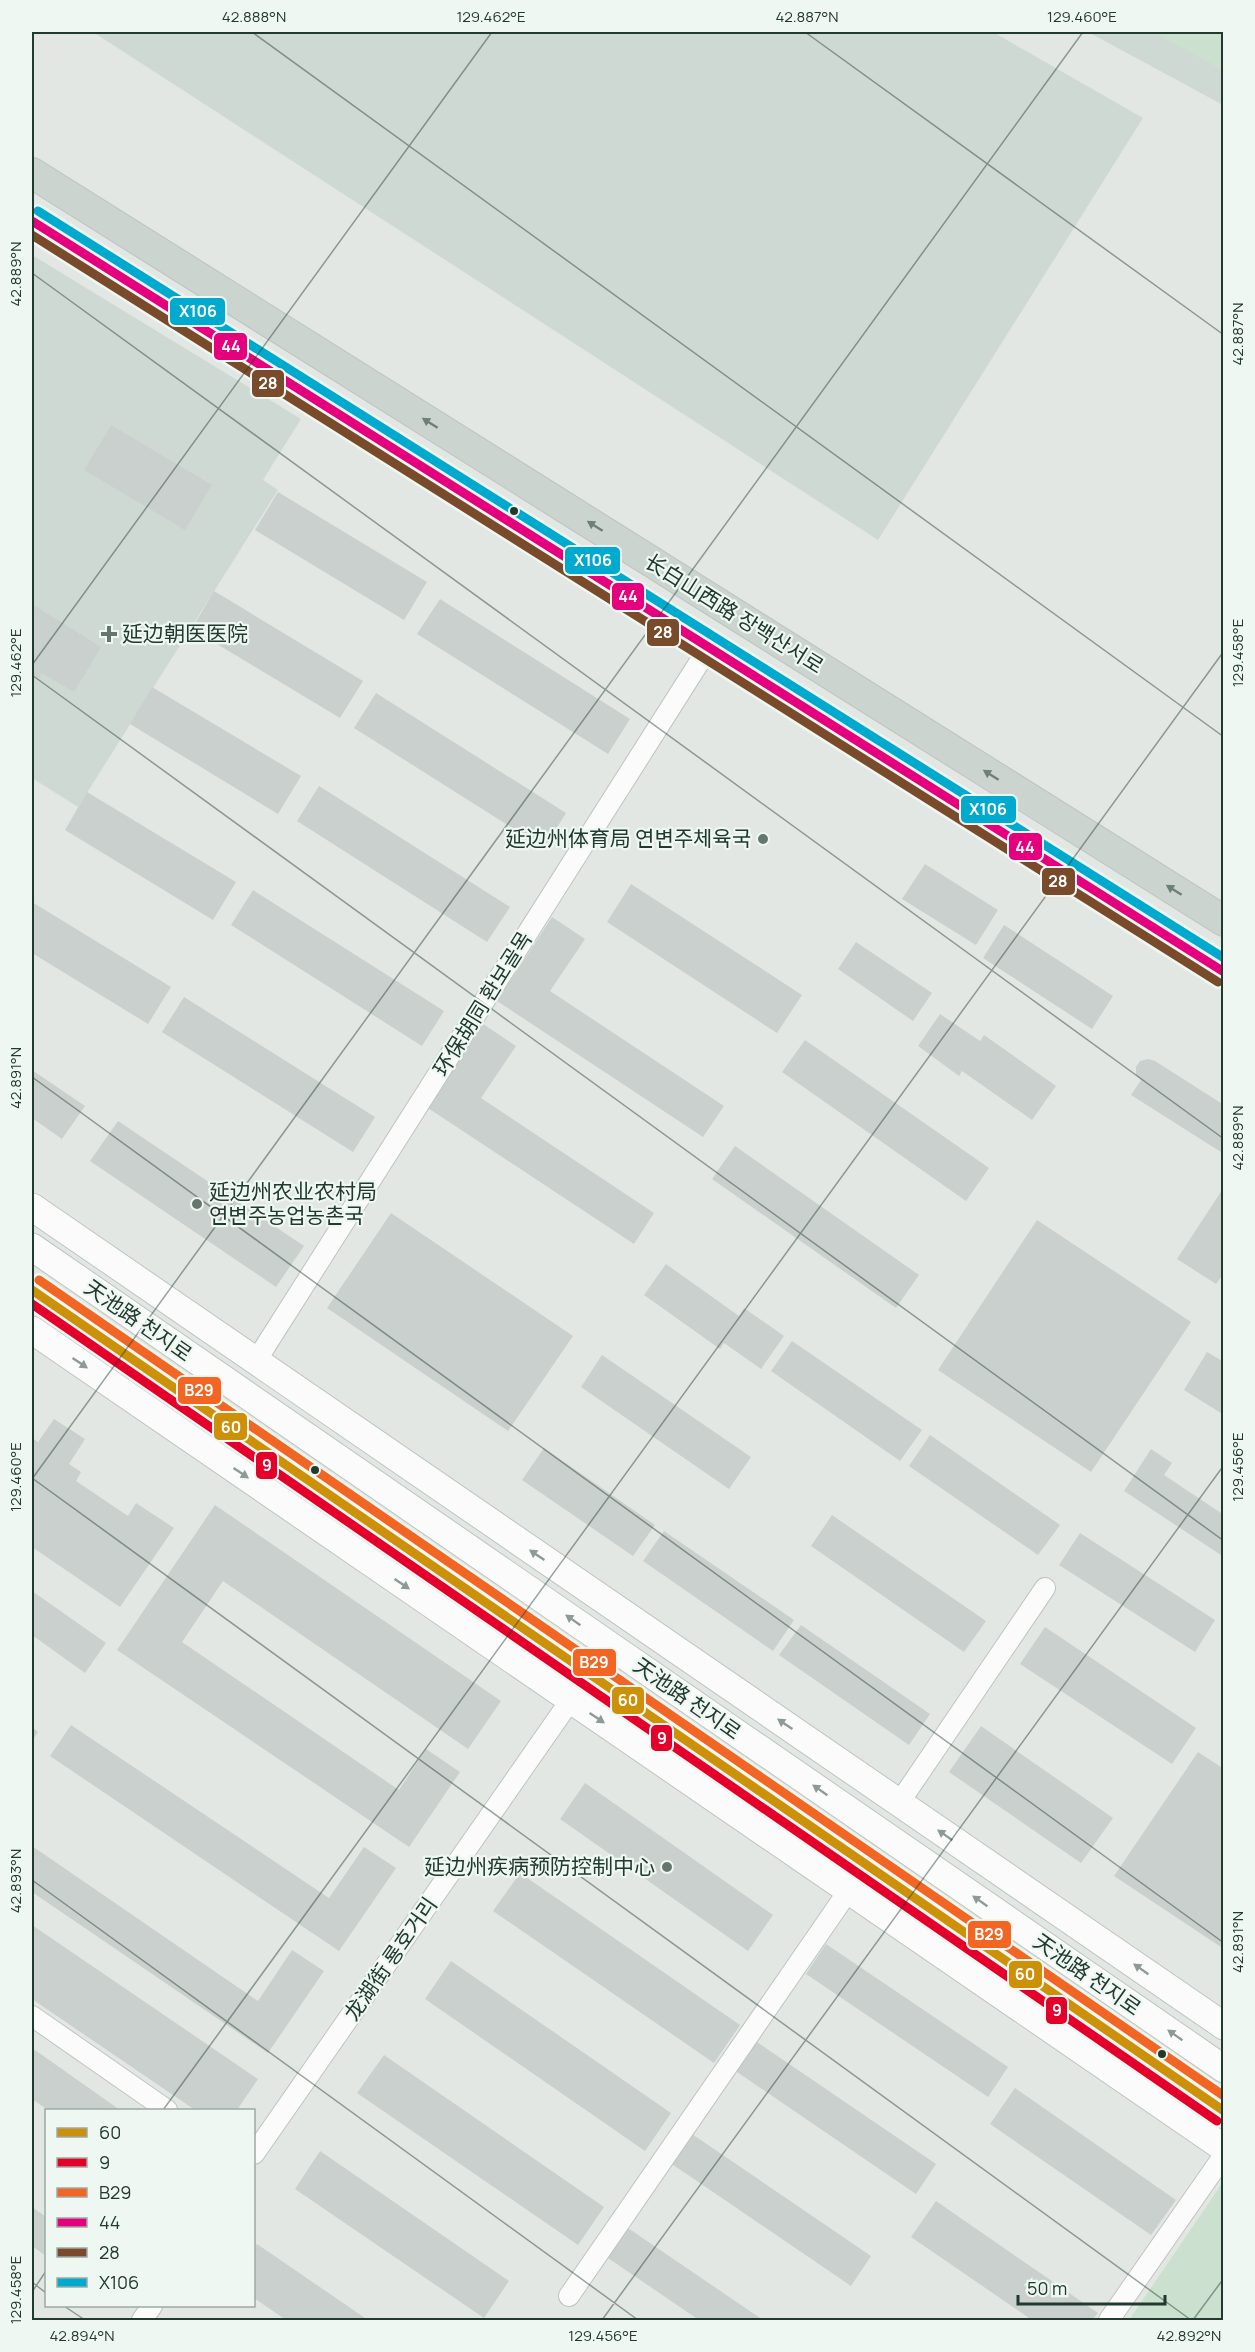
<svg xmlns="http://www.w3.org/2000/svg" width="1255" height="2352" viewBox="0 0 1255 2352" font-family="Manrope,'Noto Sans SC','Noto Sans KR',sans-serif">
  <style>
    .built { fill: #cfd9d3 }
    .green { fill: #cbe0cf }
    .building { fill: #cad0cd }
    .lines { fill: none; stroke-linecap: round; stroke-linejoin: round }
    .street-casing { stroke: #bfc4c1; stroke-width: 22 }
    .secondary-casing { stroke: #bec5c1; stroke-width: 29 }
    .primary-casing { stroke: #bcc3c0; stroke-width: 32 }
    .street { stroke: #fbfbfb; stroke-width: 20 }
    .secondary { stroke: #fbfbfb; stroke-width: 27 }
    .primary { stroke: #ccd4d0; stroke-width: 30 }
    .bus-1-casing { stroke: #eff7f2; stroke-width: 14 }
    .bus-2-casing { stroke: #eff7f2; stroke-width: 14 }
    .bus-3-casing { stroke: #eff7f2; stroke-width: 14 }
    .bus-4-casing { stroke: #eff7f2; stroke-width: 14 }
    .bus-5-casing { stroke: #eff7f2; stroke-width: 14 }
    .bus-6-casing { stroke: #eff7f2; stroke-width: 14 }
    .bus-1 { stroke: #cc9009; stroke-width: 9 }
    .bus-2 { stroke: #e4002b; stroke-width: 9 }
    .bus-3 { stroke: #f26522; stroke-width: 9 }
    .bus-4 { stroke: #e5007d; stroke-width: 9 }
    .bus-5 { stroke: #7a4b2a; stroke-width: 9 }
    .bus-6 { stroke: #00a9ce; stroke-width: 9 }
    .oneway { fill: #6e7f77 }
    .oneway2 { fill: #8e9a95 }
    .ticks { fill: none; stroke: #21392f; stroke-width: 1.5; stroke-opacity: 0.45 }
    .bus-dot { fill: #21392f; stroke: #eff7f2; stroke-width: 2 }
    .poi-dot { fill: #65766e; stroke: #eff7f2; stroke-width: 2 }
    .labels { text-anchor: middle; stroke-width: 4.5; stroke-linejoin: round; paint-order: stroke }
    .street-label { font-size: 21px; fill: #21392f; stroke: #eff7f2 }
    .poi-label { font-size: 21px; fill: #21392f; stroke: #eff7f2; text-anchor: start }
    .line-badge { stroke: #eff7f2; stroke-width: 2 }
    .badge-label { font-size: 16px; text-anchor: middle; font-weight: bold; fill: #fff }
    .neatline { fill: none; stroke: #21392f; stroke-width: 2 }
    .ticks-label { font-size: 15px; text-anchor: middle; fill: #21392f }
  </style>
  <rect width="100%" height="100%" fill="#e2e7e4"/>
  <!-- built -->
  <path class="built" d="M93 32H993L1143 118 878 540Z
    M1088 32H1223V105Z
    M32 255 301 419 263 480 278 490 78 807 32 778Z"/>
  <!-- green -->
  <path class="green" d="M1153 32H1223V70Z
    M1223 2182V2320H1129Z"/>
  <!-- building -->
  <path class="building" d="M111 425 212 485 185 530 84 470Z
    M278 492 427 582 404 620 255 530Z
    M214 591 363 681 340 718 192 629Z
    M440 599 630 719 608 754 417 634Z
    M32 604 101 647 74 692 42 673 39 678 32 673Z
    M152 687 301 776 278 814 130 724Z
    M376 693 566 813 544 848 354 728Z
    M319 786 510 907 487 942 297 821Z
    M87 792 236 882 213 920 65 830Z
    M925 864 998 910 976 945 902 899Z
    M631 884 802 995 777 1033 607 922Z
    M253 890 444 1011 422 1046 231 925Z
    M32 902 171 987 148 1024 32 953Z
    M552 917 585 939 550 991 724 1106 703 1137 497 1001Z
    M1004 925 1113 996 1092 1029 983 958Z
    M856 942 932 993 913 1021 838 969Z
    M184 997 375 1117 353 1152 162 1032Z
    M940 1014 980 1041 984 1035 1056 1086 1032 1120 962 1071 959 1076 918 1046Z
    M483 1024 516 1046 481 1098 654 1213 634 1244 428 1108Z
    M805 1040 989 1168 966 1201 782 1072Z
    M1148 1059 1155 1061 1224 1105V1154L1131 1095 1141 1080 1136 1075V1067L1140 1061Z
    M32 1070 85 1106 62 1139 32 1118Z
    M118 1121 304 1246 276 1287 90 1161Z
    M735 1146 919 1275 896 1308 712 1179Z
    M1224 1187V1273L1216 1284 1177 1259Z
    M391 1213 573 1336 508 1431 327 1308Z
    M1037 1220 1191 1322 1091 1472 938 1370Z
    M666 1264 739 1316 744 1308 784 1336 761 1369 724 1343 720 1349 644 1295Z
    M792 1341 922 1430 900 1461 771 1371Z
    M1207 1352 1224 1362V1415L1184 1390Z
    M602 1355 751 1457 729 1489 581 1387Z
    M54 1419 85 1439 69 1464 81 1472 76 1481 128 1516 136 1503 174 1528 120 1607 32 1547V1438L38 1442Z
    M930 1435 1060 1525 1038 1555 909 1466Z
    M544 1448 655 1525 633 1556 522 1480Z
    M1151 1449 1172 1463 1164 1475 1224 1515V1557L1124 1491Z
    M215 1505 501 1701 468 1749 223 1581 182 1642 399 1790 426 1749 460 1772 409 1847 117 1650Z
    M832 1515 986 1621 964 1652 811 1546Z
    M664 1531 794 1620 773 1651 643 1561Z
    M1080 1533 1215 1620 1195 1652 1059 1565Z
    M32 1591 106 1643 85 1673 32 1635Z
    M801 1625 930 1714 909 1745 779 1655Z
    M1045 1627 1196 1728 1172 1764 1020 1664Z
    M71 1725 329 1898 364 1847 396 1868 339 1951 50 1756Z
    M981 1726 1113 1818 1081 1863 949 1772Z
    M32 1727 38 1732 32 1741Z
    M1198 1752 1224 1769V1949L1114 1876Z
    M585 1783 773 1915 748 1951 560 1819Z
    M32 1846 258 2001 292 1950 324 1971 268 2053 32 1892Z
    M520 1873 740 2025 714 2063 493 1911Z
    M32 1925 258 2079 237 2110H195L32 1999Z
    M826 1944 1008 2067 988 2097 806 1974Z
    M451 1961 671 2113 645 2151 425 1999Z
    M754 2040 936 2164 916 2194 734 2070Z
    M35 2050 120 2110H48L32 2099V2055Z
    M384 2055 604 2207 578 2245 357 2093Z
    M1015 2088 1176 2200 1151 2235 990 2124Z
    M689 2132 871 2256 851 2286 669 2162Z
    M320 2151 509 2281 484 2318 295 2189Z
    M936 2201 1098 2313 1092 2320H1032L911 2237Z
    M32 2207 46 2217V2256L32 2246Z
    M625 2226 763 2320H699L605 2256Z
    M257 2244 368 2320H286L254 2298V2249Z"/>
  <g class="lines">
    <!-- street casing -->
    <g class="street-casing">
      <path id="street" d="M256 1361 709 647
        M899 1803 1045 1588
        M32 2016 167 2110
        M254 2154 609 1645
        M569 2296 849 1890
        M142 2320 152 2306
        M1109 2320 1224 2155"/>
    </g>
    <!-- secondary casing -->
    <g class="secondary-casing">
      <path id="secondary" d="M32 1207 1224 2026
        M32 1247 1224 2069
        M32 1290 1224 2111
        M32 1330 1224 2148"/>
    </g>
    <!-- primary casing -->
    <g class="primary-casing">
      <path id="primary" d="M32 173 1224 921
        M32 221 1224 972"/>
    </g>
    <!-- street -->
    <use href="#street" class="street"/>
    <!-- secondary -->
    <use href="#secondary" class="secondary"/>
    <!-- primary -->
    <use href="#primary" class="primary"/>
    <!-- bus-1 casing -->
    <g class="bus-1-casing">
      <path id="bus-1" d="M32 1290 1224 2111"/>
    </g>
    <!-- bus-2 casing -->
    <g class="bus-2-casing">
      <path id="bus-2" d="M32 1304 1217 2121"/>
    </g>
    <!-- bus-3 casing -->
    <g class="bus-3-casing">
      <path id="bus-3" d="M39 1280 1224 2096"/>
    </g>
    <!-- bus-4 casing -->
    <g class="bus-4-casing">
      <path id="bus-4" d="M32 221 1224 972"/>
    </g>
    <!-- bus-5 casing -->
    <g class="bus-5-casing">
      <path id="bus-5" d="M32 235 1218 982"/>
    </g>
    <!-- bus-6 casing -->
    <g class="bus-6-casing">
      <path id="bus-6" d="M38 211 1224 958"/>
    </g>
    <!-- bus-1 -->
    <use href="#bus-1" class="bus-1"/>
    <!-- bus-2 -->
    <use href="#bus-2" class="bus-2"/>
    <!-- bus-3 -->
    <use href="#bus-3" class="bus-3"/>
    <!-- bus-4 -->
    <use href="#bus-4" class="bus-4"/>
    <!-- bus-5 -->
    <use href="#bus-5" class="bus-5"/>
    <!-- bus-6 -->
    <use href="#bus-6" class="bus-6"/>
  </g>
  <!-- one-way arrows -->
  <defs><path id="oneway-solid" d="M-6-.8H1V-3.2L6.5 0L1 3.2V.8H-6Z" transform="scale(1.5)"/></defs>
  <g class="oneway">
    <use href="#oneway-solid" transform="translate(430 423) rotate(-148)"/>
    <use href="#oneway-solid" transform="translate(595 526) rotate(-148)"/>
    <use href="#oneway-solid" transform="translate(991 775) rotate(-148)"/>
    <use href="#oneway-solid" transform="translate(1174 890) rotate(-148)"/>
  </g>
  <g class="oneway2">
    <use href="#oneway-solid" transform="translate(80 1363) rotate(34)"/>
    <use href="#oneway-solid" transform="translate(241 1473) rotate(34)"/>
    <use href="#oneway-solid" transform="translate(537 1555) rotate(-146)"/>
    <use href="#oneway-solid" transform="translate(402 1584) rotate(34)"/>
    <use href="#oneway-solid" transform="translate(573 1620) rotate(-145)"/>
    <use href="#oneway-solid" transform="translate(597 1718) rotate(34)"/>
    <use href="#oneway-solid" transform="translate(785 1724) rotate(-146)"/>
    <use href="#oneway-solid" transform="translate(820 1790) rotate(-145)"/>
    <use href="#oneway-solid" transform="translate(945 1835) rotate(-145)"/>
    <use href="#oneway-solid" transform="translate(980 1901) rotate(-145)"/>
    <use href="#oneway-solid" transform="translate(1141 1969) rotate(-145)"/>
    <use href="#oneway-solid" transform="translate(1175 2035) rotate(-145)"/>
  </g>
  <!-- ticks -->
  <path class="ticks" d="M252 32 1224 737M805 32 1224 335M32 273 1224 1139M32 665 492 32M32 675 1224 1541M32 1077 1224 1943M32 1478 1191 2320M32 1479 1083 32M32 1880 638 2320M163 2110 1224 651M32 2282 46 2293M32 2292 46 2271M64 2306 85 2320M602 2320 1224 1465M1193 2320 1224 2278"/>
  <!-- markers -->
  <g class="bus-dot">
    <circle cx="514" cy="511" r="5"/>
    <circle cx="315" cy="1470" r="5"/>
    <circle cx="1162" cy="2054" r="5"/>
  </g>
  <g class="poi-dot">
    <path d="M106 625h6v6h6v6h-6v6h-6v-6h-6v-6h6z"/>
    <circle cx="763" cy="839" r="6"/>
    <circle cx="197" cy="1204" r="6"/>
    <circle cx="667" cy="1867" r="6"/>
  </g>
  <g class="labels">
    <!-- street labels -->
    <g class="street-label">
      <text transform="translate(734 614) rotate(32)" y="7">长白山西路 장백산서로</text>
      <text transform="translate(483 1004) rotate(-58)" y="7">环保胡同 환보골목</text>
      <text transform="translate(138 1321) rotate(35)" y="7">天池路 천지로</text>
      <text transform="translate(687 1699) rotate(35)" y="7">天池路 천지로</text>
      <text transform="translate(391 1959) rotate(-55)" y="7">龙湖街 룡호거리</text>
      <text transform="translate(1087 1975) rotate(35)" y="7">天池路 천지로</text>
    </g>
    <!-- poi labels -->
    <g class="poi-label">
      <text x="122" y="641">延边朝医医院</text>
      <text x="751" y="846" text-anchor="end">延边州体育局 연변주체육국</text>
      <text x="209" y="1199">延边州农业农村局<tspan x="209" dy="24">연변주농업농촌국</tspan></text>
      <text x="655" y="1874" text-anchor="end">延边州疾病预防控制中心</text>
    </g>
  </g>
  <g class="line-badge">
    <rect x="169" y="297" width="57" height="29" rx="6" fill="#00a9ce"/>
    <rect x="213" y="332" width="35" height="29" rx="6" fill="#e5007d"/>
    <rect x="251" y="369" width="34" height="29" rx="6" fill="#7a4b2a"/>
    <rect x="564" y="546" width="57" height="29" rx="6" fill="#00a9ce"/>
    <rect x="611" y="582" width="34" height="29" rx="6" fill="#e5007d"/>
    <rect x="646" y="618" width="34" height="29" rx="6" fill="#7a4b2a"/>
    <rect x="960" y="795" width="57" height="29" rx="6" fill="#00a9ce"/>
    <rect x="1008" y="832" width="35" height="29" rx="6" fill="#e5007d"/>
    <rect x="1041" y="867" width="35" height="29" rx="6" fill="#7a4b2a"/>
    <rect x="177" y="1376" width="45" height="29" rx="6" fill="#f26522"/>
    <rect x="213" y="1412" width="35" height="29" rx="6" fill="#cc9009"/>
    <rect x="255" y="1451" width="23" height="29" rx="6" fill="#e4002b"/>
    <rect x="572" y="1648" width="45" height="29" rx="6" fill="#f26522"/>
    <rect x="611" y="1686" width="34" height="29" rx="6" fill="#cc9009"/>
    <rect x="650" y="1724" width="23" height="28" rx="6" fill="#e4002b"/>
    <rect x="967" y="1920" width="45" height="29" rx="6" fill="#f26522"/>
    <rect x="1008" y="1960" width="35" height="29" rx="6" fill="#cc9009"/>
    <rect x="1045" y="1996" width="23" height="29" rx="6" fill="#e4002b"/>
  </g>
  <g class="badge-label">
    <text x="198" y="317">X106</text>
    <text x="231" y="352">44</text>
    <text x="268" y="389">28</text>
    <text x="593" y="566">X106</text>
    <text x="628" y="602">44</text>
    <text x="663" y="638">28</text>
    <text x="988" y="815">X106</text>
    <text x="1025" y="853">44</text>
    <text x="1058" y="887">28</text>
    <text x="199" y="1396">B29</text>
    <text x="231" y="1433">60</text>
    <text x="267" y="1471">9</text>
    <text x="594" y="1668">B29</text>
    <text x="628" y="1706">60</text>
    <text x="662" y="1744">9</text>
    <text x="989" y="1940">B29</text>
    <text x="1025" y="1980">60</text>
    <text x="1057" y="2016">9</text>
  </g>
  <!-- border -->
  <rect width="1255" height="2352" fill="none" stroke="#eff7f2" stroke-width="66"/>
  <!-- legend -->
  <rect x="45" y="2109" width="210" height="198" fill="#eff7f2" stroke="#9daba4" stroke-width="1.5"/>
  <rect x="57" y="2128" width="30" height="9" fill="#cc9009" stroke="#9daba4" stroke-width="1.5"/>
  <text x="99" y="2139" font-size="18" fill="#21392f">60</text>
  <rect x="57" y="2158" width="30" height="9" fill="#e4002b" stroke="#9daba4" stroke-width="1.5"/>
  <text x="99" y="2169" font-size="18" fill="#21392f">9</text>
  <rect x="57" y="2188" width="30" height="9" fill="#f26522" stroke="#9daba4" stroke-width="1.5"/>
  <text x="99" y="2199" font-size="18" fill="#21392f">B29</text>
  <rect x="57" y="2218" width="30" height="9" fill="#e5007d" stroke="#9daba4" stroke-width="1.5"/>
  <text x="99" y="2229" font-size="18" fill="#21392f">44</text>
  <rect x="57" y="2248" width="30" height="9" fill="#7a4b2a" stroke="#9daba4" stroke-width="1.5"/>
  <text x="99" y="2259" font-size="18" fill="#21392f">28</text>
  <rect x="57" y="2278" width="30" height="9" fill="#00a9ce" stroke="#9daba4" stroke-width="1.5"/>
  <text x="99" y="2289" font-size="18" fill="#21392f">X106</text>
  <!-- scale -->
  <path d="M1018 2295v9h147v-9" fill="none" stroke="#21392f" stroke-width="3"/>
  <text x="1027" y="2295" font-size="18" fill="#21392f" stroke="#eff7f2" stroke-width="4.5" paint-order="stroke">50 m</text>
  <rect x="33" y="33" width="1189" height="2286" class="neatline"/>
  <g class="ticks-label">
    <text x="254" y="22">42.888°N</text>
    <text x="491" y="22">129.462°E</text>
    <text x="807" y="22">42.887°N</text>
    <text x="1082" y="22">129.460°E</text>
    <text transform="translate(16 274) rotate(-90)" y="5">42.889°N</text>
    <text transform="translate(1238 334) rotate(-90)" y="5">42.887°N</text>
    <text transform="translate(1238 653) rotate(-90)" y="5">129.458°E</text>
    <text transform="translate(16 663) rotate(-90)" y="5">129.462°E</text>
    <text transform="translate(16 1078) rotate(-90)" y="5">42.891°N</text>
    <text transform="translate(1238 1138) rotate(-90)" y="5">42.889°N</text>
    <text transform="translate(1238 1467) rotate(-90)" y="5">129.456°E</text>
    <text transform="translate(16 1477) rotate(-90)" y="5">129.460°E</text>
    <text transform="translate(16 1881) rotate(-90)" y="5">42.893°N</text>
    <text transform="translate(1238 1942) rotate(-90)" y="5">42.891°N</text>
    <text transform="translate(16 2290) rotate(-90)" y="5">129.458°E</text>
    <text x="82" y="2341">42.894°N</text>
    <text x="603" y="2341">129.456°E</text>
    <text x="1189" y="2341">42.892°N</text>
  </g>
</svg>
